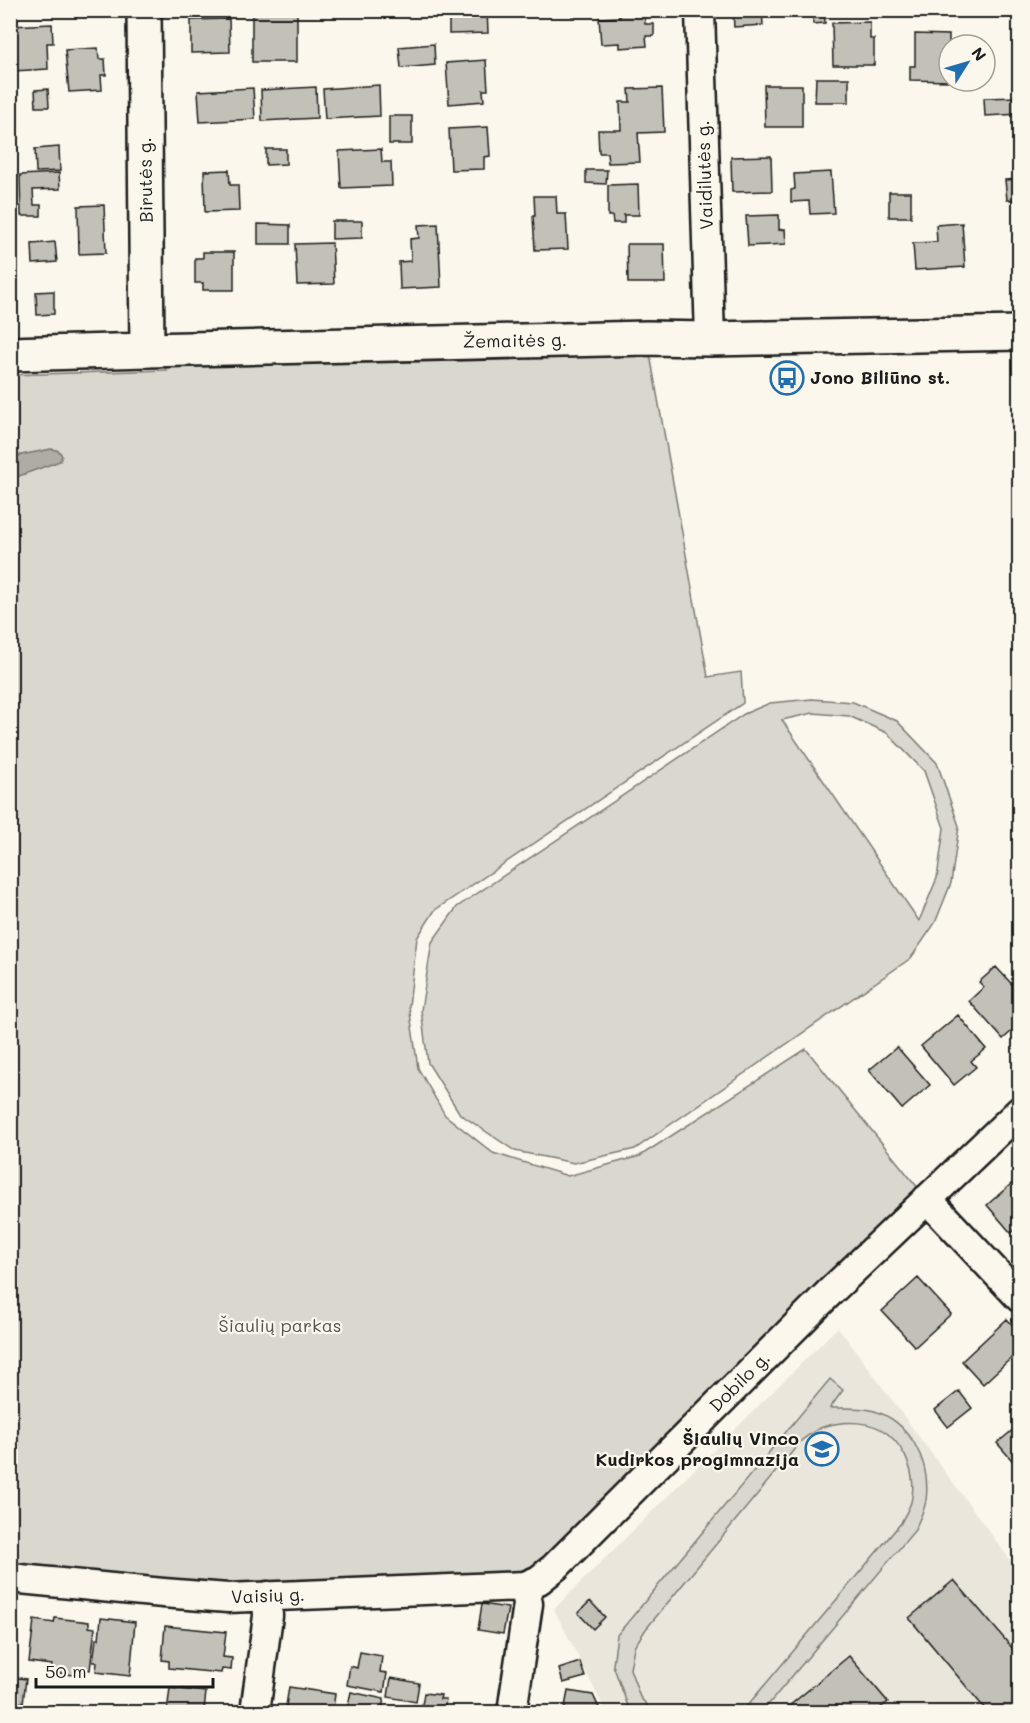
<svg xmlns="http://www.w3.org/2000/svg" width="1030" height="1723" viewBox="0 0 1030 1723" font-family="Mali,sans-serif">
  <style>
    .built { fill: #eae6dc }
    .green { fill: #dad7ce; stroke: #7b7a75; stroke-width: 1.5; fill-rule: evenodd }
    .water { fill: #afaca5; stroke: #74726e; stroke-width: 1.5 }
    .building { fill: #c3c0b8; stroke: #1c1c1c; stroke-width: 1.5 }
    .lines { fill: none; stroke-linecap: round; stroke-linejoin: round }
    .street-casing { stroke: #1c1c1c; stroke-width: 33 }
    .secondary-casing { stroke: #1c1c1c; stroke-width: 38 }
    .primary-casing { stroke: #1c1c1c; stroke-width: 38 }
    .street { stroke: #fbf7ec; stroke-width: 28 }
    .secondary { stroke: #fbf7ec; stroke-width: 33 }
    .primary { stroke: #fbf7ec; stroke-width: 33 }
    .labels { text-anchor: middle; stroke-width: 4.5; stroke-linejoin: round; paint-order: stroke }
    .street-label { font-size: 18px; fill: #1c1c1c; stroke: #fbf7ec }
    .poi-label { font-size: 18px; font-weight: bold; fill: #1c1c1c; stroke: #fbf7ec; text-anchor: start }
    .park-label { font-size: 18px; fill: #555451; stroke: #fbf7ec }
  </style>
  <rect width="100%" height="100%" fill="#fbf7ec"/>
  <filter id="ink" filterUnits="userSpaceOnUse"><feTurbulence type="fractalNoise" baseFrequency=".0167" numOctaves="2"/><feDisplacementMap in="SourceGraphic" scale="12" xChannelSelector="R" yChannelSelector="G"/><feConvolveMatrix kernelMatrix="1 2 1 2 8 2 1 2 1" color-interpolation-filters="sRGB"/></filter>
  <g filter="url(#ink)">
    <!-- built -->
    <path class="built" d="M838 1327 1019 1572V1712H606L554 1609Z"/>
    <!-- green -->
    <path class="green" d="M647 338 708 677 741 672 743 703 435 910 417 938 409 1006 418 1068 445 1115 493 1153 568 1176 640 1156 806 1049 927 1199 539 1580 228 1598 11 1578 10 375 167 370 147 350Z
      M812 699 853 702 897 721 937 763 959 826 951 883 935 923 911 958 635 1149 574 1163 515 1151 460 1114 428 1063 421 1010 432 942 457 907 744 714 770 703ZM813 713 849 716 887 733 924 771 944 828 937 878 919 921 782 720Z
      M830 1379 843 1390 830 1408C843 1408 857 1407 871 1410 910 1420 931 1462 926 1500 925 1510 918 1521 915 1530L762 1712H742L901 1523C904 1516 909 1509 911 1502 917 1478 907 1450 888 1434 873 1421 845 1420 826 1426 817 1428 809 1435 802 1440L646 1629 634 1647 630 1669 640 1697 653 1712H634L628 1706 613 1665 617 1635Z"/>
    <!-- water -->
    <path class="water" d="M51 449C57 450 60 450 62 456L60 461 11 479V457Z"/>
    <!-- building -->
    <path class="building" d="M252 10H297V62H252Z
      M449 10H487L488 33 449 34Z
      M572 10H593V15L572 16Z
      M733 10H762L763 25 734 27Z
      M813 10H824L825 23 813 24Z
      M644 11 645 24H654V36H646L647 46 620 48V43L601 44 599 18 620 17 619 13Z
      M229 19 230 52 191 53V20Z
      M870 22V39H874V65H833L832 23Z
      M52 24 53 43H47L48 69 13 71 11 26Z
      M915 34 949 35V81L910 80V66H915Z
      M434 44 435 65 401 68 399 47Z
      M98 48 99 59H105L106 75H101L102 90 69 92 65 50Z
      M486 60 488 90H483L484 101 449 104 446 63Z
      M816 78H849V102H815Z
      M379 85 380 116 325 119 323 89Z
      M764 85H802V127H765Z
      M316 87 317 118 262 121 261 90Z
      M253 88 255 119 200 122 198 91Z
      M662 88 664 132 638 133 640 162 608 163 607 153H599L598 130H621L620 102H630L629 89Z
      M48 89 49 107H36L35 90Z
      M1020 97V114L985 116 984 98Z
      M389 116H412V144H389Z
      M488 127 490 156 484 157V169L451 170 449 129Z
      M59 147 60 171 36 172 35 149Z
      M266 149H286V164L266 165Z
      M381 149 382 162H391L392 186 341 188 339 151Z
      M771 156 772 191 732 192 731 157Z
      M229 170 230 185H238L239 211 205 212 204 171Z
      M586 170H607L606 184 586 183Z
      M831 172 834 213 810 214 809 201 791 202V190L795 189 794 174Z
      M59 173 60 189 33 190 34 205H41V216H21L20 175Z
      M1020 179V199L1007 200 1005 180Z
      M638 184 639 215H624V223H613L612 216H608V185Z
      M889 192H911V217H889Z
      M534 196H556L557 214H566L568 249 535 250 533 216H535Z
      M104 205 106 253 79 254 78 206Z
      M779 215V230L785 229 786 244 748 246 746 216Z
      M332 221H362V238L332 239Z
      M962 223 965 267 915 270 913 243 937 242 936 225Z
      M258 224 290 225V244H258Z
      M438 224 441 287 400 289 399 262 411 261 410 239 419 238 418 225Z
      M10 238H15L16 283H10Z
      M55 242 57 262 33 264 32 244Z
      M332 243 334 284 297 285 295 244Z
      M627 244H664L665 283H628Z
      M203 252H234V290H203V283H195V258H203Z
      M54 291V314L37 315 36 292Z
      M1015 873H1020V944H1017Z
      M996 967 1020 993V1024L1003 1039 969 1001 984 987 979 982Z
      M958 1015 986 1049 971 1061 976 1067 954 1085 921 1046Z
      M897 1047 930 1085 902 1109 869 1070Z
      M1018 1178 1020 1180V1226L1011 1233 987 1205Z
      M918 1278 951 1314 915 1347 882 1311Z
      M1007 1319 1020 1333V1350L983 1384 962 1361Z
      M959 1391 972 1408 948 1427 935 1410Z
      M1020 1424V1463L1017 1466 997 1443Z
      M954 1580 1020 1657V1712H982L986 1710 909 1618Z
      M590 1601 605 1617 593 1629 578 1613Z
      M482 1604 508 1608 503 1634 478 1630Z
      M55 1618 89 1622V1627L95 1628 90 1670 82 1669 81 1676 51 1672 52 1665 29 1662 34 1620 54 1623Z
      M101 1618 135 1622 130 1676 96 1672 97 1662H93L96 1639H99Z
      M165 1626 226 1632 223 1657 232 1658 231 1670 222 1669 221 1673 169 1668V1661L162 1660Z
      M360 1652 382 1656 380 1672 387 1673 384 1692 347 1685 350 1666 357 1668Z
      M849 1656 888 1702 875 1712H782Z
      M580 1662 585 1677 563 1683 559 1669Z
      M10 1677 26 1679 23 1703 10 1701Z
      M391 1678 419 1683 416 1702 388 1697Z
      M289 1687 335 1694 333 1709 318 1707V1712H285Z
      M170 1688 206 1692 204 1710 214 1712H167Z
      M568 1691 593 1695 601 1712H564Z
      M351 1692 384 1699 381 1712H357L347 1710Z
      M424 1693 441 1695 440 1699H446L444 1711 421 1712Z"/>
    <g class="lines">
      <!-- street casing -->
      <g class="street-casing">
        <path id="street" d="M700 10 710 339
          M927 1199 1020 1298
          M10 1578 163 1593 228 1598 525 1586 539 1580 555 1567 831 1291 1020 1111
          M255 1712 268 1616 267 1596
          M512 1712 528 1604 525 1586"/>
      </g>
      <!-- secondary casing -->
      <g class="secondary-casing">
        <path id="secondary" d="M147 350 647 338 710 339 1020 333"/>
      </g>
      <!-- primary casing -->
      <g class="primary-casing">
        <path id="primary" d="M10 354 147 350 144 10"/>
      </g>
      <!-- street -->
      <use href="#street" class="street"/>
      <!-- secondary -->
      <use href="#secondary" class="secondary"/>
      <!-- primary -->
      <use href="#primary" class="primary"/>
    </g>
  </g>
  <!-- icons -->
  <defs>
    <g id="bus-ring" transform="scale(1.725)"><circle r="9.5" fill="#fbf7ec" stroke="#1f6fb2" stroke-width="1.5"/><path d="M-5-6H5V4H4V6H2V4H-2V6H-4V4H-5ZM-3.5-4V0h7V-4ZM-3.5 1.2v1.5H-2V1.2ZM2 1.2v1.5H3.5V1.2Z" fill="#1f6fb2"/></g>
    <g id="school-ring" transform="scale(1.725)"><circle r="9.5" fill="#fbf7ec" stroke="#1f6fb2" stroke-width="1.5"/><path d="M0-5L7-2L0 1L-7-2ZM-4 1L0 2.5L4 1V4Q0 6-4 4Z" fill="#1f6fb2"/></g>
  </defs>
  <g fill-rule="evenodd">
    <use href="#bus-ring" x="787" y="378"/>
    <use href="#school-ring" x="822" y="1449"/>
  </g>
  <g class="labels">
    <!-- street labels -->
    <g class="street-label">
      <text transform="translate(705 175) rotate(-92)" y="6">Vaidilutės g.</text>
      <text transform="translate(146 180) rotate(-91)" y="6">Birutės g.</text>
      <text transform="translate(515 341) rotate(-1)" y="6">Žemaitės g.</text>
      <text transform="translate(740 1382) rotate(-45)" y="6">Dobilo g.</text>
      <text transform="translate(268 1596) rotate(-2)" y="6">Vaisių g.</text>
    </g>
    <!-- poi labels -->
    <g class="poi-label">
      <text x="810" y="384">Jono Biliūno st.</text>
      <text x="799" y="1445" text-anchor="end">Šiaulių Vinco<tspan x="799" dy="21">Kudirkos progimnazija</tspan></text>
    </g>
    <!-- park labels -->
    <g class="park-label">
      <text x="280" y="1332">Šiaulių parkas</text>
    </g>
  </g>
  <!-- margin -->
  <rect width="1030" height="1723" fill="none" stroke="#fbf7ec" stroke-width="36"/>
  <rect x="18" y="18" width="994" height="1687" fill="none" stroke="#1c1c1c" stroke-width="2" filter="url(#ink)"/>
  <!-- north arrow -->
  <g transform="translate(967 63) rotate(53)"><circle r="28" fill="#fbf7ec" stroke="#a29f99" stroke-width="1.5"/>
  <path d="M0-4.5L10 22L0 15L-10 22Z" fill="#1f6fb2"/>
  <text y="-9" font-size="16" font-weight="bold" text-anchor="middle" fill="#1c1c1c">N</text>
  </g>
  <!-- scale -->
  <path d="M36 1678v9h177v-9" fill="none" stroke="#1c1c1c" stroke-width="3"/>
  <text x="45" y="1678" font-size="18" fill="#1c1c1c" stroke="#fbf7ec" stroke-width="4.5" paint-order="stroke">50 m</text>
</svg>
